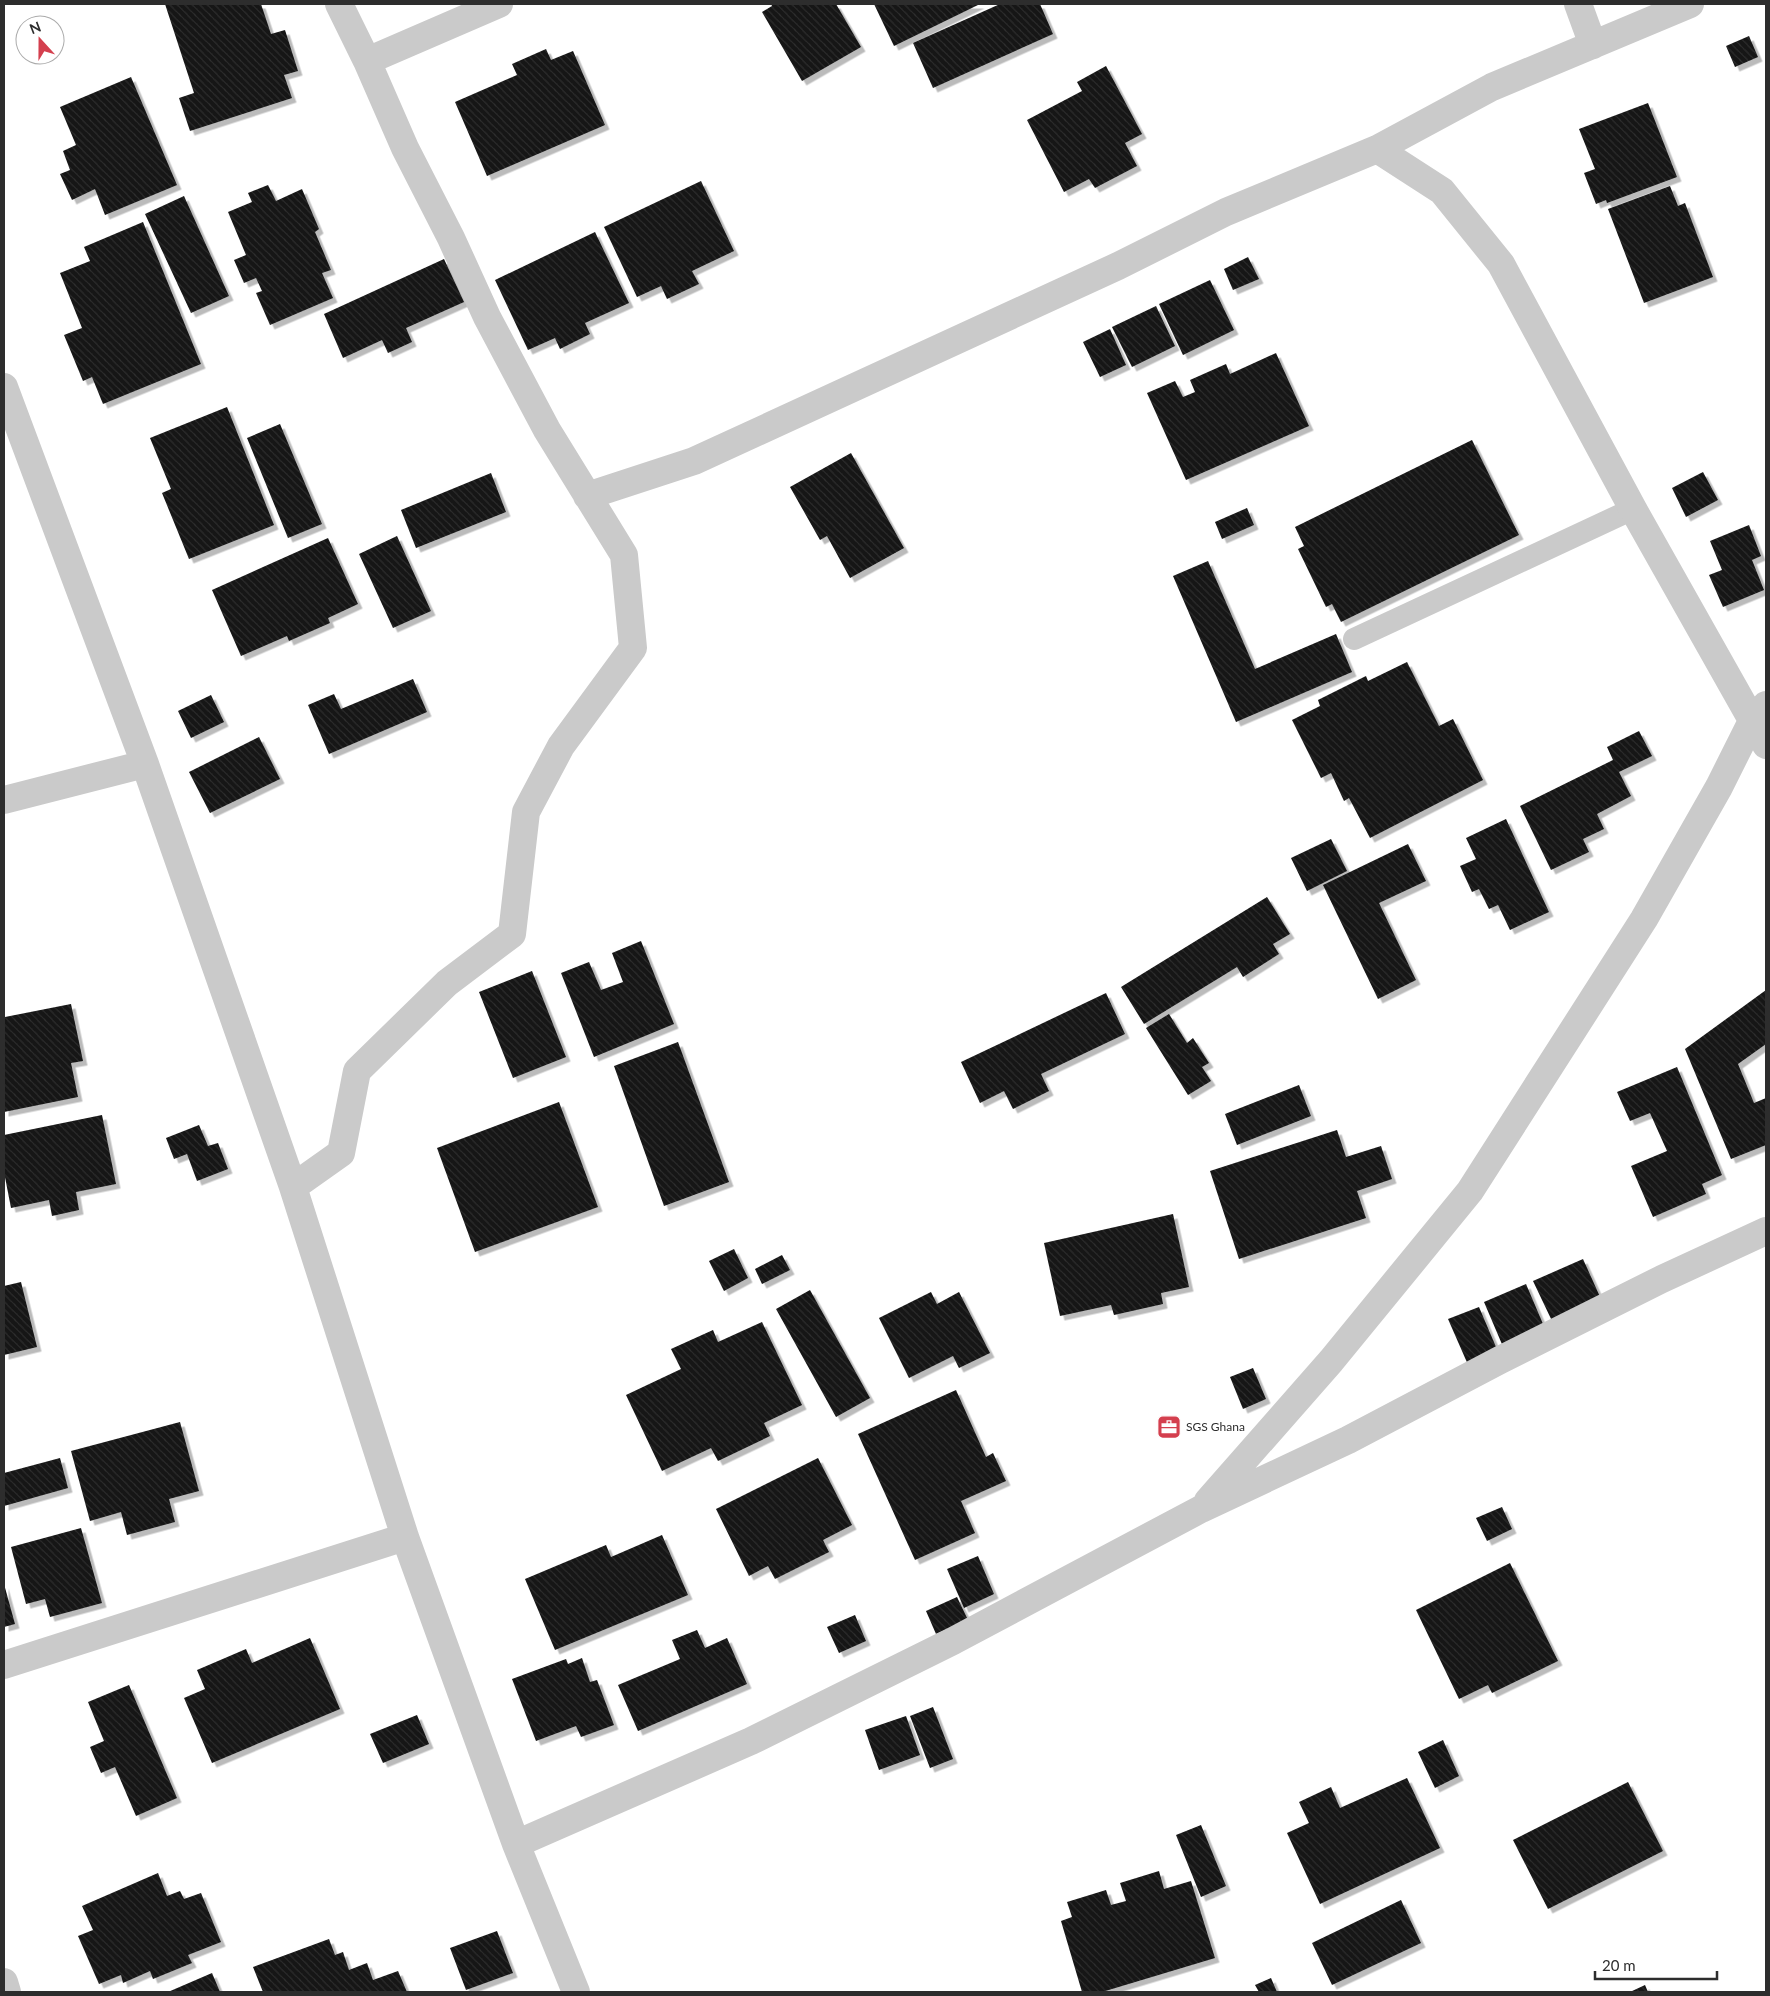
<svg xmlns="http://www.w3.org/2000/svg" width="1770" height="1996" viewBox="0 0 1770 1996" font-family="Lato,sans-serif">
  <style>
    .building { fill: url(#building-back-hatch); filter: url(#shadow) }
    .lines { fill: none; stroke-linecap: round; stroke-linejoin: round }
    .service { stroke: #cacaca; stroke-width: 22 }
    .minor { stroke: #cacaca; stroke-width: 28 }
    .labels { text-anchor: middle; stroke-width: 5; stroke-linejoin: round; paint-order: stroke }
    .poi-label { font-size: 12px; fill: #2d2d2d; stroke: #fff; text-anchor: start }
  </style>
  <defs>
    <pattern id="building-back-hatch" width="6" height="6" patternUnits="userSpaceOnUse" patternTransform="scale(1.25)"><rect width="6" height="6" fill="#141414"/><path d="M-1 5l2 2M0 0l6 6M5-1l2 2" fill="none" stroke="#2e2e2e"/></pattern>
    <filter id="shadow"><feDropShadow dx="4.5" dy="4.5" stdDeviation="0" flood-color="#0004"/></filter>
  </defs>
  <rect width="100%" height="100%" fill="#fff"/>
  <!-- building -->
  <path class="building" d="M165 4H261L271 34 285 30 298 71 284 75 292 98 190 131 179 98 194 93Z
    M771 4H836L861 47 802 81 762 12 772 6Z
    M874 4H980L894 46Z
    M1000 4H1040L1053 34 933 88 913 43Z
    M1749 36 1758 57 1735 67 1726 46Z
    M546 49 551 60 573 51 605 125 487 176 455 102 517 75 512 64Z
    M1106 66 1142 134 1125 143 1137 166 1095 188 1089 179 1064 192 1027 120 1082 91 1077 82Z
    M131 77 177 185 105 215 95 189 72 200 60 174 70 170 63 151 76 145 60 107Z
    M1648 103 1677 177 1607 203 1606 200 1596 204 1584 173 1595 169 1579 129Z
    M701 181 734 251 692 271 699 284 667 299 661 286 637 297 604 227Z
    M268 185 276 201 302 189 319 229 315 232 331 270 322 273 333 298 270 325 256 293 262 291 256 278 244 283 234 260 246 255 228 212 252 202 248 193Z
    M1670 186 1678 206 1685 203 1713 277 1644 303 1608 209Z
    M184 196 229 296 191 313 145 214Z
    M143 222 201 364 103 404 92 377 83 381 64 335 82 328 60 273 90 261 84 247Z
    M595 232 629 303 585 323 590 334 560 349 555 338 528 350 495 280Z
    M1248 257 1259 279 1233 290 1224 269Z
    M444 259 464 302 406 328 412 342 388 353 382 340 343 358 324 314Z
    M1210 280 1234 330 1183 355 1159 304Z
    M1156 306 1175 346 1132 367 1112 327Z
    M1110 329 1126 365 1100 377 1083 342Z
    M1276 353 1309 426 1186 480 1147 393 1175 381 1183 397 1195 392 1190 380 1226 364 1230 374Z
    M227 407 274 525 189 559 162 493 171 489 150 438Z
    M280 424 322 524 288 538 247 438Z
    M1472 440 1519 535 1341 622 1332 604 1326 607 1298 549 1304 546 1295 527Z
    M851 453 904 548 850 578 827 536 820 540 790 487Z
    M1703 472 1718 500 1686 517 1672 488Z
    M491 473 506 512 416 548 401 510Z
    M1247 508 1254 525 1222 539 1215 522Z
    M1749 525 1761 556 1752 560 1764 590 1723 607 1709 575 1722 570 1710 541Z
    M397 536 431 611 393 628 359 554Z
    M328 538 358 604 328 618 330 623 289 641 287 636 241 656 212 590Z
    M1208 561 1255 669 1336 634 1352 672 1236 722 1173 576Z
    M1407 662 1439 726 1453 719 1483 780 1370 838 1349 798 1344 801 1331 773 1321 778 1292 720 1320 706 1318 700 1366 676 1368 681Z
    M413 679 427 712 329 754 308 705 334 694 341 709Z
    M211 695 224 722 191 738 178 711Z
    M1639 731 1652 756 1619 772 1631 796 1597 814 1604 829 1583 839 1589 852 1551 870 1520 806 1613 760 1607 747Z
    M259 737 280 779 210 813 189 772Z
    M1506 819 1549 912 1510 930 1498 905 1489 909 1479 889 1472 892 1460 866 1476 859 1466 838Z
    M1331 839 1347 871 1307 891 1291 858Z
    M1408 844 1426 881 1379 903 1416 980 1378 999 1323 885Z
    M1267 897 1290 934 1273 944 1279 954 1243 977 1237 967 1144 1024 1121 987Z
    M641 941 674 1024 594 1057 561 973 589 962 601 990 623 982 612 953Z
    M532 971 566 1057 513 1078 479 992Z
    M1766 990V1044L1738 1064 1754 1103 1766 1098V1145L1731 1159 1685 1049Z
    M1106 993 1125 1034 1041 1074 1049 1091 1013 1109 1004 1091 980 1103 961 1062Z
    M71 1004 83 1061 71 1063 78 1097 4 1112V1014L5 1017Z
    M1169 1014 1187 1043 1193 1038 1209 1063 1202 1067 1211 1081 1188 1095 1146 1028Z
    M678 1042 729 1182 664 1206 614 1066Z
    M1677 1067 1722 1175 1702 1184 1706 1194 1653 1217 1631 1166 1667 1151 1650 1113 1630 1121 1617 1092Z
    M1299 1085 1311 1116 1237 1145 1225 1114Z
    M559 1102 598 1207 475 1252 437 1148Z
    M102 1115 116 1184 76 1192 79 1210 52 1216 49 1200 11 1208 4 1172V1135Z
    M199 1125 208 1146 218 1143 228 1169 197 1181 187 1154 174 1159 166 1138Z
    M1337 1130 1346 1157 1381 1146 1392 1179 1357 1191 1366 1218 1239 1259 1210 1171Z
    M1173 1214 1189 1287 1161 1293 1163 1304 1114 1315 1111 1305 1060 1316 1044 1243Z
    M734 1249 748 1278 724 1291 709 1261Z
    M782 1255 790 1270 762 1284 755 1269Z
    M1583 1259 1601 1299 1552 1321 1533 1281Z
    M21 1282 37 1347 4 1355V1286Z
    M1526 1284 1546 1331 1504 1349 1484 1302Z
    M810 1290 870 1398 836 1417 776 1309Z
    M931 1292 937 1304 959 1292 990 1353 959 1368 953 1356 909 1378 879 1318Z
    M1479 1307 1499 1354 1469 1367 1448 1319Z
    M762 1322 802 1405 764 1423 770 1436 718 1461 711 1448 662 1471 626 1395 681 1369 671 1349 713 1330 718 1342Z
    M1253 1368 1266 1399 1243 1409 1230 1377Z
    M956 1390 986 1457 993 1453 1006 1481 961 1501 975 1533 915 1560 858 1434Z
    M180 1422 199 1491 169 1499 175 1522 127 1535 121 1512 90 1521 71 1451Z
    M60 1458 68 1488 4 1506V1473Z
    M818 1458 852 1525 823 1540 829 1552 775 1579 768 1566 749 1576 716 1509Z
    M1502 1507 1512 1529 1487 1541 1476 1518Z
    M81 1528 102 1603 50 1617 45 1599 26 1604 11 1547Z
    M662 1535 688 1595 555 1650 525 1579 606 1545 611 1557Z
    M978 1556 994 1594 964 1608 947 1569Z
    M1510 1563 1558 1661 1492 1693 1488 1685 1459 1699 1416 1610Z
    M4 1584 15 1624 4 1627Z
    M957 1597 968 1620 936 1634 926 1611Z
    M855 1615 866 1641 839 1653 827 1627Z
    M697 1630 705 1648 727 1638 747 1684 638 1731 618 1685 680 1659 672 1640Z
    M310 1638 340 1709 212 1763 184 1698 205 1689 197 1670 246 1649 252 1663Z
    M582 1658 590 1682 597 1680 614 1725 581 1737 576 1726 536 1741 512 1679 566 1659 568 1664Z
    M129 1685 177 1798 136 1816 115 1767 101 1773 90 1747 104 1741 88 1702Z
    M933 1707 953 1759 930 1768 910 1716Z
    M417 1715 429 1744 383 1763 370 1734Z
    M906 1716 920 1755 879 1770 865 1730Z
    M1443 1740 1459 1776 1435 1788 1418 1752Z
    M1407 1778 1440 1848 1320 1904 1287 1833 1309 1823 1299 1802 1331 1787 1340 1808Z
    M1628 1782 1663 1851 1548 1909 1513 1840Z
    M1201 1825 1226 1886 1201 1897 1176 1835Z
    M1159 1871 1164 1889 1191 1881 1215 1958 1102 1992H1082L1061 1921 1072 1917 1067 1902 1106 1890 1111 1905 1126 1901 1120 1883Z
    M158 1873 167 1896 180 1891 184 1899 201 1893 221 1942 188 1955 192 1963 153 1979 150 1971 123 1983 121 1975 99 1984 78 1936 93 1930 82 1906Z
    M1401 1900 1421 1943 1332 1985 1312 1943Z
    M497 1931 513 1973 466 1990 450 1948Z
    M329 1939 335 1955 343 1952 349 1970 367 1963 373 1980 398 1971 407 1992H263L253 1967Z
    M212 1973 220 1992H168Z
    M1271 1978 1277 1992H1259L1255 1985Z
    M1645 1985 1648 1992H1630Z"/>
  <g class="lines">
    <!-- service -->
    <path class="service" d="M1354 639 1633 509"/>
    <!-- minor -->
    <path class="minor" d="M1578 4 1593 45
      M367 61 499 4
      M1377 149 1442 191 1501 264 1633 509 1766 745
      M4 387 145 764 293 1187 405 1537 516 1844 576 1992
      M587 496 694 461 1118 266 1226 212 1377 149 1492 87 1690 4
      M4 800 145 764
      M293 1187 341 1153 357 1071 447 983 512 934 526 812 561 746 633 648 624 555 547 430 487 317 451 238 405 148 367 61 339 4
      M1208 1501 1331 1361 1470 1191 1644 919 1719 787 1752 721 1766 705
      M4 1665 405 1537
      M516 1844 751 1741 953 1641 1201 1509 1348 1440 1500 1360 1662 1279 1766 1231
      M4 1982 7 1992"/>
  </g>
  <!-- icons -->
  <defs>
    <g id="office-square" transform="scale(1.25)"><rect x="-9" y="-9" width="18" height="18" rx="4" fill="#d43f4e" stroke="#fff"/><path d="M-6-3h4V-5.5h4V-3h4V5H-6ZM-1-4.5V-3h2v-1.5ZM-6 0V1H6V0Z" fill="#fff"/></g>
  </defs>
  <g fill-rule="evenodd">
    <use href="#office-square" x="1169" y="1427"/>
  </g>
  <g class="labels">
    <!-- poi labels -->
    <g class="poi-label">
      <text x="1186" y="1431">SGS Ghana</text>
    </g>
  </g>
  <!-- border -->
  <rect width="1770" height="1996" fill="none" stroke="#2d2d2d" stroke-width="10"/>
  <!-- north arrow -->
  <g transform="translate(40 40) rotate(339)"><circle r="24" fill="#ffffff" stroke="#ababab"/>
  <path d="M0-4L9 19L0 12L-9 19Z" fill="#d43f4e"/>
  <text y="-8" font-size="14" font-weight="bold" text-anchor="middle" fill="#2d2d2d">N</text>
  </g>
  <!-- scale -->
  <path d="M1595 1971v8h122v-8" fill="none" stroke="#2d2d2d" stroke-width="2.5"/>
  <text x="1602" y="1971" font-size="15" fill="#2d2d2d" stroke="#ffffff" stroke-width="4" paint-order="stroke">20 m</text>
</svg>
